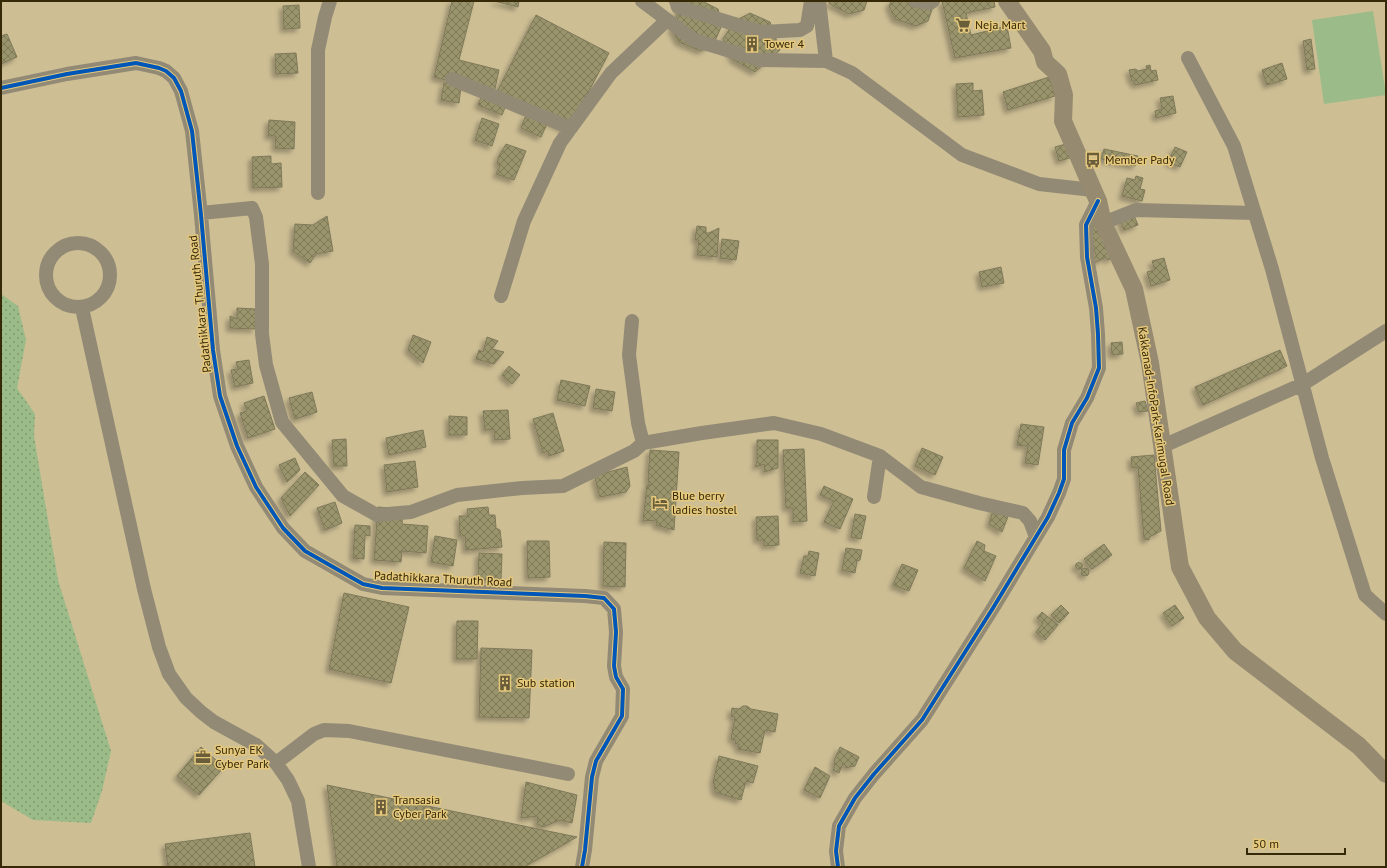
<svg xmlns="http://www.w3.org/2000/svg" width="1387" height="868" viewBox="0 0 1387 868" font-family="'PT Sans',sans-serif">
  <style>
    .grass { fill: url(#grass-dots) }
    .pitch { fill: #9bbc89 }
    .building { fill: url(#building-cross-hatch); stroke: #7f795a; filter: url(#shadow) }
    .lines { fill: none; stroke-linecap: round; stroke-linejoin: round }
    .minor { stroke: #928a75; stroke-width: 14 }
    .major { stroke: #968b70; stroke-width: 18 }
    .cycleway-casing { stroke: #e5c87c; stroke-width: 6 }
    .cycleway { stroke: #0057b8; stroke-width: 4 }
    .labels { text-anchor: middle; stroke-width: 3; stroke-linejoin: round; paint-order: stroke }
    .poi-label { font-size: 12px; fill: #352908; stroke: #e5c87c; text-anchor: start }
    .street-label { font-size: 12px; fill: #352908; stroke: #e5c87c }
  </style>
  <defs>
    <pattern id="grass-dots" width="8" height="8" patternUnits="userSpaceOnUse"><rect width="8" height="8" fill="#9bbc89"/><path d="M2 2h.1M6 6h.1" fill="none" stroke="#7f996e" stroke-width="1.8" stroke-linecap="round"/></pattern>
    <pattern id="building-cross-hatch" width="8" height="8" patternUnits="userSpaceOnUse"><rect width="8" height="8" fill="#9a946c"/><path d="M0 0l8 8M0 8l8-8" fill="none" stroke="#7e7957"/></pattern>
    <filter id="shadow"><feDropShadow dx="-3.5" dy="3.5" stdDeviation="2" flood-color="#0004"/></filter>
  </defs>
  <rect width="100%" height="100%" fill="#cdbe94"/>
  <!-- grass -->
  <path class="grass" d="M1 294 18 306 26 340 17 388 35 414 34 436 58 580 111 751 102 791 91 823 33 820 1 801Z"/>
  <!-- pitch -->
  <path class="pitch" d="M1373 11 1386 95 1324 104 1312 20Z"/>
  <!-- building -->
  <path class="building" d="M452 1H474L459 60 499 70 494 93 434 77Z
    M494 1H519L518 7Z
    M682 1H702L718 9 722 25 714 43 701 51 679 42 672 29Z
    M828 1H867L864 10 849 14 830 4Z
    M891 1H935L928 21 916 26 895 19 889 6Z
    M942 1H994L995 7 966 13 971 35 1007 26 1011 48 955 58Z
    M299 5 300 28 284 29 283 6Z
    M750 13 770 22 780 50 755 72 734 60 723 39 735 21Z
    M536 15 609 53 568 131 496 94Z
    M7 34 17 57 1 64V36Z
    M1311 39 1315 69 1307 70 1303 41Z
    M296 53 298 73 276 74 275 54Z
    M1282 63 1287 79 1267 85 1262 70Z
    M1150 65 1151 71 1156 70 1158 80 1135 85 1134 81H1132L1129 70 1136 69 1138 71 1147 69 1146 66Z
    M1049 77 1055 96 1008 110 1003 92Z
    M444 83 461 86 459 103 441 100Z
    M973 83V91L982 90 984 115 958 117 956 84Z
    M482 95 506 105 502 115 478 105Z
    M1173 96 1176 113 1156 118 1155 111 1162 109 1160 98Z
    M526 115 547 124 541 137 521 128Z
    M482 118 499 124 492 146 475 140Z
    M269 120 295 122 294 149 275 148 276 136H268Z
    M506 144 526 151 514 180 496 174 500 166 497 163 499 156Z
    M1066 144 1070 158 1059 161 1055 147Z
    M1175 147 1187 152 1180 167 1168 162Z
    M1104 149 1138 156 1135 166 1101 159Z
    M271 156V164L281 163 282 187 253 188 252 157Z
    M1136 176 1143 178 1140 189 1145 190 1142 201 1122 196 1127 178 1135 180Z
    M1133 213 1138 225 1124 230 1120 219Z
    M327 216 333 251 316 254 310 263 293 251 295 224 313 225Z
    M1092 217 1114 257 1108 260 1106 257 1092 264 1090 260 1097 256 1089 241Z
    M697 226 706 227V233H709L719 228 717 257 697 255 699 240H695Z
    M722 239 739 241 736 260 720 258Z
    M1164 258 1170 280 1151 286 1147 272 1155 270 1152 261Z
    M1001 267 1004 283 982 287 979 272Z
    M237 308 256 309 255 329 230 328V316L237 319Z
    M413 335 431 342 423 363 408 350Z
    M487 337 498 341 492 349 504 352 494 364 476 359 479 350 483 352Z
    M1122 342 1123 354 1112 355 1111 343Z
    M1280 350 1287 366 1203 405 1195 387Z
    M249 360 253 383 235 387 231 370 238 369 236 362Z
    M509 366 520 375 512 384 502 375Z
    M561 380 590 386 585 406 557 400Z
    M596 389 615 392 612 411 593 408Z
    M312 392 317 412 295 419 289 398Z
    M264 396 275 429 248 438 240 413 247 411 244 403Z
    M1145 401 1148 411 1139 412 1136 403Z
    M508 410 510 439 495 440 494 429 485 430 483 411Z
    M553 413 564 451 549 456 548 451 543 453 533 419Z
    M449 416 467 417V435H449Z
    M1021 424 1044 427 1038 465 1025 463 1028 446 1017 445Z
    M423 430 426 447 389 455 386 438Z
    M346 439 347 466H334L332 440Z
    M757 440H778V468L764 472 765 464 755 467 757 462Z
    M922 448 943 457 935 475 915 466Z
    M804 449 807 521 793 522V508H786L783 450Z
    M650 450 679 452 674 530 656 525 657 520 643 521 647 485 650 486 648 480Z
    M1154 455 1161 531 1149 537V540L1144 539 1138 467 1132 468 1131 457Z
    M295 458 300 470 287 482 279 465Z
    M415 461 418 487 387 492 384 465Z
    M627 467 630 486 626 492 600 497 595 478 597 475Z
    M305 472 319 485 290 516 281 498Z
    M824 486 853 499 840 529 824 522 834 501 820 495Z
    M335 502 342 523 325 530 317 508Z
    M378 507 403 509 402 524 428 526 426 553 402 551 401 562 374 560Z
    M488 507 489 515H495L496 528 500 530 502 547 466 550 465 536H460L459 516H468L467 509Z
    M994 507 1009 514 1002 532 989 524Z
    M855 514 866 516 861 539 851 537Z
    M778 516 779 545 764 546V540H757L756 517Z
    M355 525 370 526V536L365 535 364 559 353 558Z
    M435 536 457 540 453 566 431 562Z
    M527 541H549L550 577 528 578Z
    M977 541 985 545 984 551 996 556 985 581 964 568Z
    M604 542 626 543 625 587 603 586Z
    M1104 544 1112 555 1092 569 1084 559Z
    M846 548 862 550 860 560 857 561 855 573 842 570Z
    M809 551 819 553 815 576 800 573 804 556H808Z
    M479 553 502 554 501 580 478 579Z
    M1075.5 566a3.5 3.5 0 1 1 7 0a3.5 3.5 0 1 1-7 0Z
    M902 564 918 570 909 591 893 585Z
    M1081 572a4 4 0 1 1 8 0a4 4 0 1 1-8 0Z
    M344 593 409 607 391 683 329 669Z
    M1061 605 1069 613 1059 623 1051 615Z
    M1175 605 1184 618 1172 626 1163 613Z
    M1042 612 1058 625 1045 640 1036 632 1043 623 1037 618Z
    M457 621H478L477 659H456Z
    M481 648 532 650 529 718 479 717Z
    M743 706H747L751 709 778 714 775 732 765 730 760 753 738 749 739 744H735L736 740 731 739 735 717 731 716 732 708 739 709Z
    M201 747 224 767 199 795 177 776Z
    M840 747 859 757 855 766 849 767 847 768 843 763 839 773 833 770 835 763 834 761Z
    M719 756 758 766 753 783 746 781 741 800 717 793 714 789 715 784 713 783Z
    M815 767 830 776 820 798 804 790Z
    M526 782 577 795 572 823 560 820 543 827 537 824 538 816 521 818Z
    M327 785 538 829 577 837 524 867H337Z
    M250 833 255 867H168L165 844Z"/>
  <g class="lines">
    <!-- minor -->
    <path class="minor" d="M642 1 694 40 760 60 826 61 852 73 962 155 1039 184 1093 190
      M676 1 678 7 761 32 800 30 807 26 811 1
      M819 1 826 61
      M915 1 930 3 933 1
      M1188 58 1234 146 1272 269 1322 458 1365 595 1386 614
      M452 79 571 128
      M1 88 67 74 136 63 159 68 166 71 174 78 181 91 192 131 201 215 213 350 220 396 237 446 256 487 283 528 305 551 363 584 382 588 585 596 604 598 614 609 616 632 614 666 616 677 623 689 622 716 596 761 592 777 585 850 582 867
      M318 193V50L325 17 330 1
      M201 213 252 208 256 217 262 264V334L266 365 282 422 343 496 377 515 411 512 457 495 522 488 563 486 634 451 643 443 702 433 774 423 821 434 880 456 874 497
      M1103 223 1136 210 1255 213
      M46 275a32 32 0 1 1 64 0a32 32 0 1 1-64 0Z
      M501 296 524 221 560 143 611 73 667 20
      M82 308 144 589 159 647 169 674 186 698 201 712 214 722 256 745 276 763 288 780 298 801 309 867
      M632 321 629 355 638 423 643 443
      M1163 446 1303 384 1386 331
      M880 456 921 487 979 503 1023 513 1030 521 1036 537
      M276 763 314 734 324 730 349 731 568 774
      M838 867 836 851 839 826 855 798 874 774 922 720 993 608 1048 517 1059 493 1064 479V450L1072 423 1087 398 1099 368 1098 334 1096 308 1087 257 1086 225 1098 201"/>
    <!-- major -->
    <path class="major" d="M1007 1 1042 51 1045 62 1058 74 1064 95 1063 121 1098 201 1103 223 1134 289 1150 363 1180 567 1207 618 1235 651 1359 746 1386 774"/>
    <!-- cycleway casing -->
    <g class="cycleway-casing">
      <path id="cycleway" d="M1 88 67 74 136 63 159 68 166 71 174 78 181 91 192 131 201 215 213 350 220 396 237 446 256 487 283 528 305 551 363 584 382 588 585 596 604 598 614 609 616 632 614 666 616 677 623 689 622 716 596 761 592 777 585 850 582 867
        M838 867 836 851 839 826 855 798 874 774 922 720 993 608 1048 517 1059 493 1064 479V450L1072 423 1087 398 1099 368 1098 334 1096 308 1087 257 1086 225 1098 201"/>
    </g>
    <!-- cycleway -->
    <use href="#cycleway" class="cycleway"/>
  </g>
  <!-- icons -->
  <defs>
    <g id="supermarket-bare" transform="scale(1.2)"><path d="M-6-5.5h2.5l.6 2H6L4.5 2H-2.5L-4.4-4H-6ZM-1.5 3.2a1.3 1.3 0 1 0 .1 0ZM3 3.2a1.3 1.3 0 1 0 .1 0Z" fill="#6a5d39" stroke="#e5c87c" stroke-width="2.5" paint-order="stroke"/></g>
    <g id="building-bare" transform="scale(1.2)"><path d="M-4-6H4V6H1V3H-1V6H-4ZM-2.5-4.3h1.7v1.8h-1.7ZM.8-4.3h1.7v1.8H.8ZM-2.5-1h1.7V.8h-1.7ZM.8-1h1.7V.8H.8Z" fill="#6a5d39" stroke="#e5c87c" stroke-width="2.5" paint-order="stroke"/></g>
    <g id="bus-bare" transform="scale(1.2)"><path d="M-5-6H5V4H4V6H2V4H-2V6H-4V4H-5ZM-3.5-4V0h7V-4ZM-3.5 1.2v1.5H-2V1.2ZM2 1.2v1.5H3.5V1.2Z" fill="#6a5d39" stroke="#e5c87c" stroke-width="2.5" paint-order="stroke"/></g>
    <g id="hotel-bare" transform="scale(1.2)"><path d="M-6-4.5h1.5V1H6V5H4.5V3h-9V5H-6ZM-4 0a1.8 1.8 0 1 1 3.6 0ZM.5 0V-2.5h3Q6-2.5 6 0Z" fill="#6a5d39" stroke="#e5c87c" stroke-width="2.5" paint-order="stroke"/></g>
    <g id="office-bare" transform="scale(1.2)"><path d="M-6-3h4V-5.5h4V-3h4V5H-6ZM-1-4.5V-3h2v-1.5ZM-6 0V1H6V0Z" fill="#6a5d39" stroke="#e5c87c" stroke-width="2.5" paint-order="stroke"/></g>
  </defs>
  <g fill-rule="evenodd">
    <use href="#supermarket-bare" x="963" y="25"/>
    <use href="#building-bare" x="752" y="44"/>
    <use href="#bus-bare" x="1093" y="160"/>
    <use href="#hotel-bare" x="660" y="503"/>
    <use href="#building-bare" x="505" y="683"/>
    <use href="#office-bare" x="203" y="757"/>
    <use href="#building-bare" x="381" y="807"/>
  </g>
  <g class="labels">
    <!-- poi labels -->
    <g class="poi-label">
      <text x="975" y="29">Neja Mart</text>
      <text x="764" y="48">Tower 4</text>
      <text x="1105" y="164">Member Pady</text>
      <text x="672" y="500">Blue berry<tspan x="672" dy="14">ladies hostel</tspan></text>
      <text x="517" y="687">Sub station</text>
      <text x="215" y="754">Sunya EK<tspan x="215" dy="14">Cyber Park</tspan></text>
      <text x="393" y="804">Transasia<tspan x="393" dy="14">Cyber Park</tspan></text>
    </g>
    <!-- street labels -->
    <g class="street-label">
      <text transform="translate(200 304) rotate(-96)" y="4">Padathikkara Thuruth Road</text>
      <text transform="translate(1156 416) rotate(81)" y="4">Kakkanad-InfoPark-Karimugal Road</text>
      <text transform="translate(443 579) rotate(3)" y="4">Padathikkara Thuruth Road</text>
    </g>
  </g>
  <!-- border -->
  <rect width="1387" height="868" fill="none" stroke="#352908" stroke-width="4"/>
  <!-- scale -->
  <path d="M1247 848v6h98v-6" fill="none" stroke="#352908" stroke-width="2"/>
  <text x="1253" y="848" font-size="12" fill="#352908" stroke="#e5c87c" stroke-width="3" paint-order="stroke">50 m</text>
</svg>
